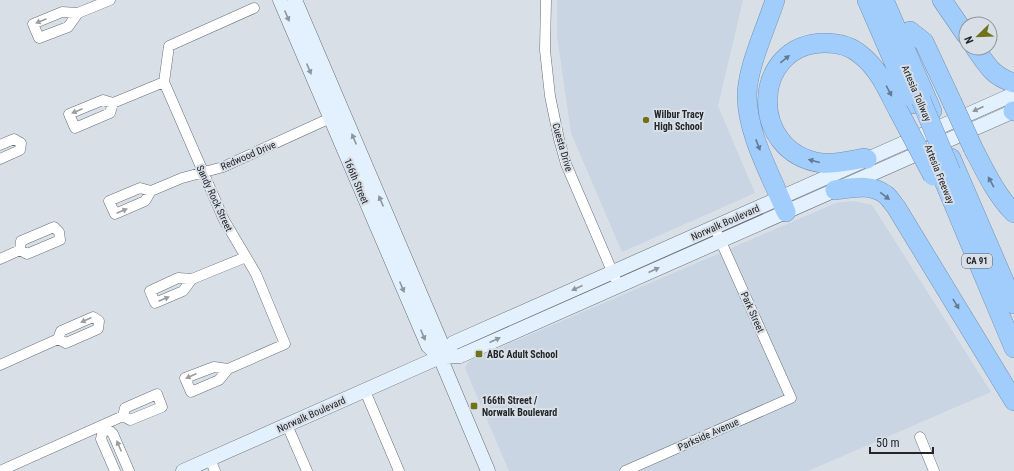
<svg xmlns="http://www.w3.org/2000/svg" width="1014" height="471" viewBox="0 0 1014 471" font-family="'Roboto Condensed',sans-serif">
  <style>
    .built { fill: #c9d5e3 }
    .lines { fill: none; stroke-linecap: round; stroke-linejoin: round }
    .street-casing { stroke: #697077; stroke-width: 11 }
    .secondary-casing { stroke: #697077; stroke-width: 15 }
    .highway-casing { stroke: #7593b3; stroke-width: 20 }
    .street { stroke: #fff; stroke-width: 10 }
    .secondary { stroke: #e3f0fe; stroke-width: 14 }
    .highway { stroke: #a1cdfd; stroke-width: 19 }
    .highway-bridge-casing { stroke: #7593b3; stroke-width: 20; stroke-linecap: butt }
    .highway-bridge { stroke: #a1cdfd; stroke-width: 19 }
    .oneway { fill: #8d959e }
    .oneway2 { fill: #9c9d9f }
    .oneway3 { fill: #627a93 }
    .poi-dot { fill: #707319; stroke: #d8dfe7; stroke-width: 1.5 }
    .labels { text-anchor: middle; stroke-width: 4; stroke-linejoin: round; paint-order: stroke }
    .shield { fill: #d8dfe7; stroke: #5a5e62; stroke-width: 1 }
    .shield-label { font-size: 9px; font-weight: bold; fill: #242629 }
    .street-label { font-size: 10px; fill: #242629; stroke: #d8dfe7 }
    .poi-label { font-size: 10px; font-weight: bold; fill: #242629; stroke: #d8dfe7; text-anchor: start }
  </style>
  <rect width="100%" height="100%" fill="#d8dfe7"/>
  <!-- built -->
  <path class="built" d="M557 0H743L718 106 755 193 622 252 571 133 557 36Z
    M853 201 872 205 991 392 808 471H509L465 368 469 361 836 203Z"/>
  <g class="lines">
    <!-- street casing -->
    <g class="street-casing">
      <path id="street" d="M546 0 545 50 550 96 559 139 566 164 615 278
        M78 13 68 27 39 38 33 24 62 12 78 13 110 0
        M113 103 110 113 75 128 69 114 103 100 113 103 164 82
        M0 145 14 139 21 143 20 150 0 159
        M151 191 140 188 109 201 115 214 145 201 151 191 182 178 223 167 337 115
        M54 227 59 232 60 240 27 254 20 250 21 241Z
        M0 259 20 250
        M192 279 183 291 155 303 150 291 178 278 192 279 246 257
        M0 365 58 339 61 331 93 317 99 321 98 329 66 343 58 339
        M228 369 214 367 185 378 191 392 219 380 228 369 285 344 256 274 246 257 224 220 164 82 169 46 254 8
        M365 391 399 471
        M157 394 162 407 130 420 123 416 125 408Z
        M104 425 113 434 129 471
        M104 425 101 439 115 471
        M287 425 307 471
        M920 437 934 471
        M210 459 215 471
        M0 471 123 416
        M625 471 791 398 718 235"/>
    </g>
    <!-- secondary casing -->
    <g class="secondary-casing">
      <path id="secondary" d="M280 0 428 346 440 357 488 471
        M295 0 440 340V357
        M440 357 453 343 1014 94
        M183 471 440 357 460 356 1014 111"/>
    </g>
    <!-- highway casing -->
    <g class="highway-casing">
      <path id="highway" d="M775 0C766 28 747 68 747 96 747 134 772 177 786 212
        M867 0 912 104
        M884 0 932 111
        M942 0 966 35
        M910 31 924 42 952 102
        M975 48C988 66 992 76 1014 83
        M1013 111H1014
        M973 148C985 171 996 195 1014 213
        M951 158 1014 304
        M867 159 864 158C850 161 835 164 822 163 747 153 751 43 825 43 838 43 851 46 861 55 879 69 888 91 898 110
        M941 174 1014 348
        M835 190C852 188 871 183 886 195 890 198 893 204 896 207L1014 401"/>
    </g>
    <!-- street -->
    <use href="#street" class="street"/>
    <!-- secondary -->
    <use href="#secondary" class="secondary"/>
    <!-- highway -->
    <use href="#highway" class="highway"/>
    <!-- highway-bridge casing -->
    <g class="highway-bridge-casing">
      <path id="highway-bridge" d="M921 100 951 172
        M952 102 973 148
        M898 110 933 176"/>
    </g>
    <!-- highway-bridge -->
    <use href="#highway-bridge" class="highway-bridge"/>
  </g>
  <!-- one-way arrows -->
  <defs><path id="oneway-solid" d="M-6-.8H1V-3.2L6.5 0L1 3.2V.8H-6Z"/></defs>
  <g class="oneway">
    <use href="#oneway-solid" transform="translate(287 16) rotate(67)"/>
    <use href="#oneway-solid" transform="translate(309 69) rotate(67)"/>
    <use href="#oneway-solid" transform="translate(978 109) rotate(156)"/>
    <use href="#oneway-solid" transform="translate(354 139) rotate(-113)"/>
    <use href="#oneway-solid" transform="translate(381 201) rotate(-113)"/>
    <use href="#oneway-solid" transform="translate(654 270) rotate(-24)"/>
    <use href="#oneway-solid" transform="translate(402 287) rotate(67)"/>
    <use href="#oneway-solid" transform="translate(577 288) rotate(156)"/>
    <use href="#oneway-solid" transform="translate(423 335) rotate(67)"/>
    <use href="#oneway-solid" transform="translate(495 340) rotate(-24)"/>
  </g>
  <g class="oneway2">
    <use href="#oneway-solid" transform="translate(41 21) rotate(157)"/>
    <use href="#oneway-solid" transform="translate(77 111) rotate(157)"/>
    <use href="#oneway-solid" transform="translate(122 211) rotate(-23)"/>
    <use href="#oneway-solid" transform="translate(164 299) rotate(-23)"/>
    <use href="#oneway-solid" transform="translate(86 320) rotate(156)"/>
    <use href="#oneway-solid" transform="translate(191 376) rotate(156)"/>
    <use href="#oneway-solid" transform="translate(119 446) rotate(-113)"/>
  </g>
  <g class="oneway3">
    <use href="#oneway-solid" transform="translate(785 59) rotate(-39)"/>
    <use href="#oneway-solid" transform="translate(889 91) rotate(62)"/>
    <use href="#oneway-solid" transform="translate(758 145) rotate(69)"/>
    <use href="#oneway-solid" transform="translate(814 161) rotate(-165)"/>
    <use href="#oneway-solid" transform="translate(991 182) rotate(-119)"/>
    <use href="#oneway-solid" transform="translate(885 196) rotate(38)"/>
    <use href="#oneway-solid" transform="translate(956 304) rotate(59)"/>
  </g>
  <!-- markers -->
  <g class="poi-dot">
    <circle cx="646" cy="120" r="4"/>
    <rect x="475" y="350" width="8" height="8" rx="2"/>
    <rect x="470" y="402" width="8" height="8" rx="2"/>
  </g>
  <g class="labels">
    <!-- shield labels -->
    <rect class="shield" x="962" y="254" width="30" height="14" rx="3"/>
    <g class="shield-label">
      <text x="977" y="264">CA 91</text>
    </g>
    <!-- street labels -->
    <g class="street-label">
      <text transform="translate(917 93) rotate(67)" y="4">Artesia Tollway</text>
      <text transform="translate(563 147) rotate(74)" y="4">Cuesta Drive</text>
      <text transform="translate(248 155) rotate(-23)" y="4">Redwood Drive</text>
      <text transform="translate(940 174) rotate(68)" y="4">Artesia Freeway</text>
      <text transform="translate(357 181) rotate(67)" y="4">166th Street</text>
      <text transform="translate(215 198) rotate(65)" y="4">Sandy Rock Street</text>
      <text transform="translate(725 222) rotate(-24)" y="4">Norwalk Boulevard</text>
      <text transform="translate(753 312) rotate(66)" y="4">Park Street</text>
      <text transform="translate(311 414) rotate(-24)" y="4">Norwalk Boulevard</text>
      <text transform="translate(708 434) rotate(-24)" y="4">Parkside Avenue</text>
    </g>
    <!-- poi labels -->
    <g class="poi-label">
      <text x="654" y="118">Wilbur Tracy<tspan x="654" dy="12">High School</tspan></text>
      <text x="487" y="358">ABC Adult School</text>
      <text x="482" y="404">166th Street /<tspan x="482" dy="12">Norwalk Boulevard</tspan></text>
    </g>
  </g>
  <!-- north arrow -->
  <g transform="translate(978 36) rotate(247)"><circle r="19" fill="#d8dfe7" stroke="#90959b"/>
  <path d="M0-3L7 15L0 10L-7 15Z" fill="#707319"/>
  <text y="-6" font-size="11" font-weight="bold" text-anchor="middle" fill="#242629">N</text>
  </g>
  <!-- scale -->
  <path d="M870 447v6h63v-6" fill="none" stroke="#242629" stroke-width="2"/>
  <text x="876" y="447" font-size="12" fill="#242629" stroke="#d8dfe7" stroke-width="3" paint-order="stroke">50 m</text>
</svg>
